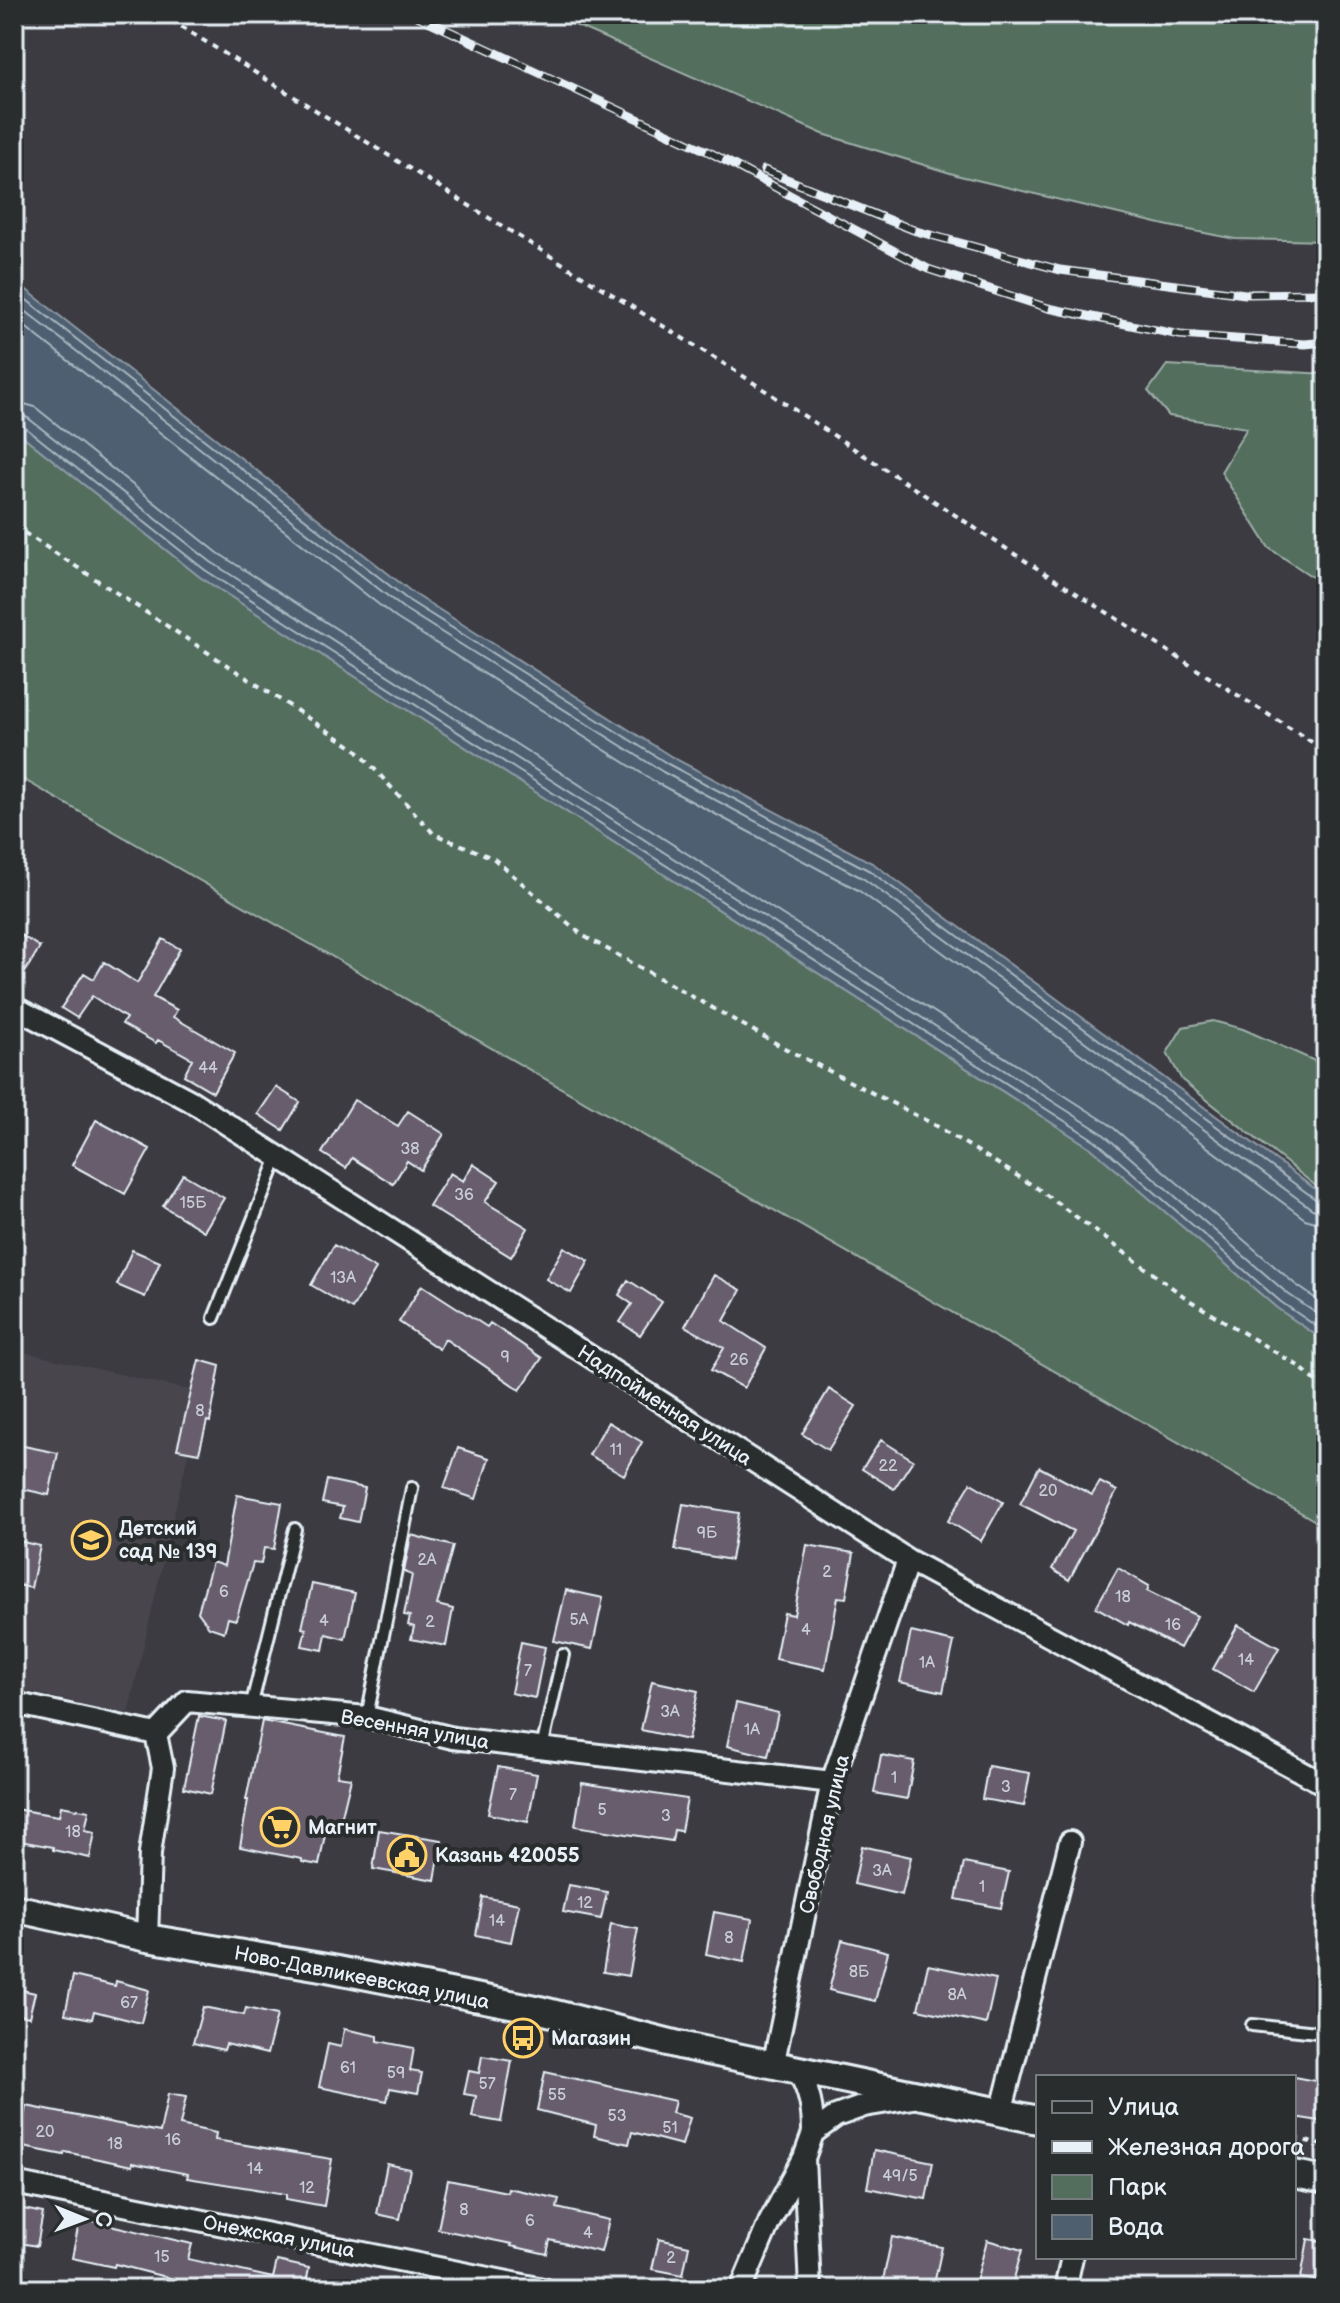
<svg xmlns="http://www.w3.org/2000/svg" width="1340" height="2303" viewBox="0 0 1340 2303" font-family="'Balsamiq Sans',sans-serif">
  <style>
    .built { fill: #49454e }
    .green { fill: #536e5d; stroke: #9eb0aa; stroke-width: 2 }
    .water { fill: #4e5f70; stroke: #8c99a6; stroke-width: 2 }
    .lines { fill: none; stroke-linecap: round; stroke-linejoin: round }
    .shore { stroke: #aab7c2; stroke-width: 2 }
    .building { fill: #675d6d; stroke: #e8f1f8; stroke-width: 2 }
    .service-casing { stroke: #e8f1f8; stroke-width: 16 }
    .minor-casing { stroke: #e8f1f8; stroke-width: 26 }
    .tertiary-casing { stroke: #e8f1f8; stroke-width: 32 }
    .path { stroke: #e8f1f8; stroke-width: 4; stroke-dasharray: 6 6; stroke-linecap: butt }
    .service { stroke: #2a2d2e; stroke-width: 10 }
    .minor { stroke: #2a2d2e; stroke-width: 20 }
    .tertiary { stroke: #2a2d2e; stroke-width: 26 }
    .rail-casing { stroke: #e8f1f8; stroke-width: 9 }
    .rail { stroke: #2a2d2e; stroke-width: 6; stroke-dasharray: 18; stroke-linecap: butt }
    .labels { text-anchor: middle; stroke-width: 8; stroke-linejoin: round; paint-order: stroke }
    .number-label { font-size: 16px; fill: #c8ccd5 }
    .street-label { font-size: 20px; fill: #e8f1f8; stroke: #2a2d2e }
    .poi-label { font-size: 20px; font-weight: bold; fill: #e8f1f8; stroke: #2a2d2e; text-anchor: start }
  </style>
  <rect width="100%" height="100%" fill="#3c3b41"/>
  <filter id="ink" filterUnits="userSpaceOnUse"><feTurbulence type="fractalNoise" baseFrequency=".0125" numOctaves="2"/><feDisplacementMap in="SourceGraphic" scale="16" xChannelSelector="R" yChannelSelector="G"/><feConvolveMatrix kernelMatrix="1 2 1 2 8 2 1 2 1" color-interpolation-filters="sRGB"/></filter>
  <g filter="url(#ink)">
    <!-- built -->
    <path class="built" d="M14 1350 202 1393 128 1714 14 1688Z"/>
    <!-- green -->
    <path class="green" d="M550 14H1326V241L1235 239 1169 226 960 176 823 134Z
      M1167 365 1326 374V586L1269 548 1221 472 1247 428 1169 416 1148 391Z
      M14 429 200 577 1091 1148 1277 1308 1326 1342V1527L14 774Z
      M1213 1021 1243 1029 1326 1066V1194L1182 1080 1167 1053 1183 1027Z"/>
    <!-- water -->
    <path class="water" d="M14 280 413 593 672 757 874 864 1326 1197V1342L1277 1308 1091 1148 200 577 14 429Z"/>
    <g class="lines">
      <!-- shore -->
      <path class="shore" d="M14 290 408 600 668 764 870 871 1318 1201 1326 1203
        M14 302 403 608 663 772 864 879 1312 1209 1326 1213
        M14 318 396 618 657 783 858 890 1305 1219 1326 1225
        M14 401 35 407 218 553 1109 1124 1295 1284 1326 1306
        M14 413 28 418 211 562 1102 1133 1288 1294 1326 1320
        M14 423 22 425 205 570 1096 1141 1281 1302 1326 1333"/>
    </g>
    <!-- building -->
    <path class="building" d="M14 931 40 947 14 990Z
      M163 939 180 949 153 997 177 1010 173 1017 235 1053 213 1092 184 1075 192 1059 158 1040 156 1043 122 1024 126 1018 92 996 77 1018 61 1008 84 973 94 979 104 962 137 983Z
      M276 1087 300 1102 283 1130 258 1114Z
      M354 1100 398 1126 408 1111 444 1134 421 1170 407 1161 393 1184 352 1158 346 1168 322 1153Z
      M96 1120 150 1149 125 1194 72 1165Z
      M473 1164 499 1181 485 1202 528 1228 511 1257 429 1206 450 1173 463 1181Z
      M183 1174 224 1198 204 1231 163 1206Z
      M334 1245 376 1269 352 1309 311 1285Z
      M564 1247 589 1261 571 1293 546 1279Z
      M132 1250 160 1262 145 1297 117 1285Z
      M714 1275 741 1290 724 1321 766 1348 744 1388 711 1370 724 1348 685 1326Z
      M628 1280 662 1302 640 1335 620 1322 632 1304 619 1295Z
      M422 1285 487 1327 490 1323 542 1358 520 1390 445 1339 439 1349 399 1322Z
      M199 1360 220 1366 210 1422 207 1421 199 1453 177 1449Z
      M829 1389 856 1406 828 1450 802 1434Z
      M608 1422 642 1442 624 1475 589 1455Z
      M881 1440 913 1460 894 1489 862 1469Z
      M14 1444 58 1453 49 1495 14 1487Z
      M458 1448 489 1458 476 1499 444 1488Z
      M1039 1467 1092 1495 1100 1482 1117 1491 1069 1580 1052 1569 1073 1531 1020 1504Z
      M327 1480 365 1488 358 1522 340 1518 343 1507 322 1503Z
      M971 1483 1003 1502 981 1541 948 1521Z
      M237 1495 282 1503 274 1549 264 1548 261 1564 253 1563 236 1620 228 1618 224 1632 209 1627 198 1612 212 1562 224 1566Z
      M683 1504 739 1513 731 1560 675 1550Z
      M411 1535 453 1546 437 1605 453 1609 446 1646 411 1639 414 1627 408 1625 410 1616 404 1615 412 1575 404 1572Z
      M14 1540 40 1546 31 1588 14 1584Z
      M807 1545 854 1553 846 1598 838 1597 825 1669 775 1659 784 1613 794 1615Z
      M1118 1568 1149 1586 1147 1591 1197 1616 1180 1648 1129 1622 1128 1625 1096 1607Z
      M312 1584 355 1593 345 1639 326 1634 323 1650 302 1646 306 1629 302 1628Z
      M566 1590 603 1598 592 1649 554 1641Z
      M1238 1625 1279 1648 1254 1692 1213 1669Z
      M911 1632 954 1642 943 1692 900 1682Z
      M521 1642 545 1647 535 1698 511 1693Z
      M652 1681 698 1691 688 1740 641 1730Z
      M736 1703 778 1713 768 1756 727 1746Z
      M199 1716 226 1721 211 1794 184 1788Z
      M262 1721 345 1737 337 1776 351 1778 338 1832 326 1829 319 1865 302 1862V1859L240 1847 248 1800H246Z
      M881 1755 914 1761 907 1799 874 1793Z
      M988 1766 1030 1773 1024 1806 982 1799Z
      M498 1767 537 1774 528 1822 488 1814Z
      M582 1783 687 1799 681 1831 674 1830 672 1841 575 1826Z
      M61 1806 89 1811 85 1830 95 1832 90 1858 53 1850V1847L14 1840V1809L59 1816Z
      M379 1830 442 1840 435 1880 373 1869Z
      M862 1846 911 1857 902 1895 854 1884Z
      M964 1863 1009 1872 1001 1908 956 1899Z
      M569 1885 607 1892 601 1919 563 1912Z
      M483 1897 519 1904 511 1942 476 1935Z
      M714 1912 752 1919 744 1962 706 1954Z
      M611 1924 638 1929 629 1976 603 1972Z
      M842 1940 888 1952 875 2001 829 1990Z
      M928 1965 996 1979 986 2024 918 2009Z
      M73 1976 115 1986 116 1981 149 1990 141 2023 94 2011 92 2019 65 2014Z
      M14 1988 35 1993 29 2017 14 2014Z
      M203 2007 244 2015 246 2008 277 2015 267 2054 226 2044 224 2050 193 2043Z
      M344 2029 378 2036V2041L414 2048 410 2071 422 2073 418 2093 390 2088 387 2101 319 2087 328 2044 341 2047Z
      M482 2056 512 2061 501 2122 472 2117 476 2096 464 2094 469 2071 479 2073Z
      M545 2072 675 2101 672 2113 690 2118 682 2145 632 2132 629 2144 594 2136 596 2125 537 2110Z
      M1294 2077 1326 2083V2122L1294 2117Z
      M168 2094 186 2097 180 2125 216 2133 215 2140 332 2159 324 2206 286 2199V2194L187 2178 188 2174 132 2163V2166L65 2152 64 2155 18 2146 26 2106 160 2132Z
      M874 2150 933 2162 926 2199 867 2188Z
      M387 2164 410 2169 400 2219 377 2214Z
      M448 2180 507 2192 508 2188 559 2199 557 2208 609 2220 601 2252 550 2240 547 2254 511 2246 512 2244 438 2229Z
      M14 2207 43 2213 37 2246 14 2242Z
      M80 2218 192 2244 188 2259 273 2278 277 2261 309 2268 305 2289H212L115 2264 114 2267 72 2258Z
      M892 2237 942 2247 933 2289H904L882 2285Z
      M659 2239 689 2246 683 2275 652 2269Z
      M1308 2239 1326 2242V2282L1301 2278Z
      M987 2240 1022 2250 1011 2289H974Z"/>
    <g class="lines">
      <!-- service casing -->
      <g class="service-casing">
        <path id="service" d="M214 1318 278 1157
          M251 1707 295 1529
          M367 1717 412 1488
          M542 1748 563 1655
          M1252 2025 1326 2033"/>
      </g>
      <!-- minor casing -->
      <g class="minor-casing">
        <path id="minor" d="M14 1007 191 1101 908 1560 1326 1785
          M14 1703 156 1734 187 1701 367 1717 453 1738 832 1782
          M147 1938 150 1853 163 1768 156 1734
          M773 2066 832 1782 908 1560
          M798 2071C810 2092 813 2109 813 2133
          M1001 2113 1070 1842
          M804 2158 810 2289
          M14 2183 543 2289
          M741 2289 769 2223 804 2158 813 2133 836 2116 864 2106 913 2098
          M1065 2289 1072 2257"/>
      </g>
      <!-- tertiary casing -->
      <g class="tertiary-casing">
        <path id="tertiary" d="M14 1908 147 1938 327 1968 536 2009 679 2045 1038 2120
          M1294 2174 1326 2180"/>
      </g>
      <!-- path -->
      <path class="path" d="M161 14 737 372 1013 553 1326 751
        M14 526 357 750 434 834 493 858 582 935 788 1050 935 1125 1037 1188 1189 1300 1300 1367 1326 1390
        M1294 2138 1326 2146"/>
      <!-- service -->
      <use href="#service" class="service"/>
      <!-- minor -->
      <use href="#minor" class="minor"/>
      <!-- tertiary -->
      <use href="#tertiary" class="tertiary"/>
      <!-- rail casing -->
      <g class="rail-casing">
        <path id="rail" d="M413 14 711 153 928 269 1048 308 1180 335 1305 344 1326 342
          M764 170 916 231 1060 270 1245 294 1326 293"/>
      </g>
      <!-- rail -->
      <use href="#rail" class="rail"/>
    </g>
  </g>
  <!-- icons -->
  <defs>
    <g id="school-ring" transform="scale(2)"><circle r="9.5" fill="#2a2d2e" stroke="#ffd166" stroke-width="1.5"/><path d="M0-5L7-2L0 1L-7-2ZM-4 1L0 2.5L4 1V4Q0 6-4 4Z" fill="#ffd166"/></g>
    <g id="supermarket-ring" transform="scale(2)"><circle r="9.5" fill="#2a2d2e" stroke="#ffd166" stroke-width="1.5"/><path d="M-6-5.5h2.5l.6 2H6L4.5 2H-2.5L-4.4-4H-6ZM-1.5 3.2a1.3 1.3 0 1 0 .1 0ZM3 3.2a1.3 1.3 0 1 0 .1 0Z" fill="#ffd166"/></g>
    <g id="civic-ring" transform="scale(2)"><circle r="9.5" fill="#2a2d2e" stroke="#ffd166" stroke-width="1.5"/><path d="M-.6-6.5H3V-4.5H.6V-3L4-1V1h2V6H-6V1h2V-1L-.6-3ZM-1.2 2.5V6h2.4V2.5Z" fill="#ffd166"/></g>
    <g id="bus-ring" transform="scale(2)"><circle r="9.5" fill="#2a2d2e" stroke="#ffd166" stroke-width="1.5"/><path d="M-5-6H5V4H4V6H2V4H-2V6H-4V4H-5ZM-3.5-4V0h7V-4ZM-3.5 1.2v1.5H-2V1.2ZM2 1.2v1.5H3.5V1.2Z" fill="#ffd166"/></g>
  </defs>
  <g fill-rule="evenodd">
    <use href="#school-ring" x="91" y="1540"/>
    <use href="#supermarket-ring" x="280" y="1827"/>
    <use href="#civic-ring" x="407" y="1855"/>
    <use href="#bus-ring" x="523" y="2038"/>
  </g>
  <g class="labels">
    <!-- number labels -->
    <g class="number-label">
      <text x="208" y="1073">44</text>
      <text x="410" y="1154">38</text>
      <text x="464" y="1200">36</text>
      <text x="193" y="1208">15Б</text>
      <text x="343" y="1283">13А</text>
      <text x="505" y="1362">9</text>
      <text x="739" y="1365">26</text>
      <text x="200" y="1416">8</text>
      <text x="616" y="1455">11</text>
      <text x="888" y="1471">22</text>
      <text x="1048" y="1496">20</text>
      <text x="707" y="1538">9Б</text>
      <text x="427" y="1565">2А</text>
      <text x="827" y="1577">2</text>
      <text x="224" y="1597">6</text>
      <text x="1123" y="1602">18</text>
      <text x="579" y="1625">5А</text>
      <text x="324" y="1626">4</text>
      <text x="430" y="1627">2</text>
      <text x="1173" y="1630">16</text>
      <text x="806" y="1635">4</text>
      <text x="1246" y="1665">14</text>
      <text x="927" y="1668">1А</text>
      <text x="528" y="1676">7</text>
      <text x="670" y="1717">3А</text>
      <text x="752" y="1735">1А</text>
      <text x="894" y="1783">1</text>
      <text x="1006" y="1792">3</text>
      <text x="513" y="1800">7</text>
      <text x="602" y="1815">5</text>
      <text x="666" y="1821">3</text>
      <text x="73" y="1837">18</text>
      <text x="882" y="1876">3А</text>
      <text x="982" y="1892">1</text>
      <text x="585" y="1908">12</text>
      <text x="497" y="1926">14</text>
      <text x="729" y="1943">8</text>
      <text x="859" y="1977">8Б</text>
      <text x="957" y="2000">8А</text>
      <text x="129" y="2008">67</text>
      <text x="348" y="2073">61</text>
      <text x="396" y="2078">59</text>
      <text x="487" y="2089">57</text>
      <text x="557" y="2100">55</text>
      <text x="617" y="2121">53</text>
      <text x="670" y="2133">51</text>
      <text x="45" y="2137">20</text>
      <text x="173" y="2145">16</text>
      <text x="115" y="2149">18</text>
      <text x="255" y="2174">14</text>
      <text x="900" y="2181">49/5</text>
      <text x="307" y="2193">12</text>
      <text x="464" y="2215">8</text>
      <text x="530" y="2226">6</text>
      <text x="588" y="2238">4</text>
      <text x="162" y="2262">15</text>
      <text x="671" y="2263">2</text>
    </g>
    <!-- street labels -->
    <g class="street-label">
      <text transform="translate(665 1405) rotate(33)" y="7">Надпойменная улица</text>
      <text transform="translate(415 1729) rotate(10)" y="7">Весенняя улица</text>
      <text transform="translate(824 1834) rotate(-77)" y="7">Свободная улица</text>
      <text transform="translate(362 1977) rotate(11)" y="7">Ново-Давликеевская улица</text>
      <text transform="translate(279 2236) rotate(11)" y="7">Онежская улица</text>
    </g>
    <!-- poi labels -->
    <g class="poi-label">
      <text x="119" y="1535">Детский<tspan x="119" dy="23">сад № 139</tspan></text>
      <text x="308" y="1834">Магнит</text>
      <text x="435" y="1862">Казань 420055</text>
      <text x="551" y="2045">Магазин</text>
    </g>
  </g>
  <!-- margin -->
  <rect width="1340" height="2303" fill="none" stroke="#2a2d2e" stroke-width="48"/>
  <rect x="24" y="24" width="1292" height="2255" fill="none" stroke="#e8f1f8" stroke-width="3" filter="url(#ink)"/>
  <!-- legend -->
  <rect x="1036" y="2075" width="260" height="184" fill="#2a2d2e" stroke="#767b7f" stroke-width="2"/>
  <rect x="1052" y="2101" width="40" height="12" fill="#2a2d2e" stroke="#767b7f" stroke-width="2"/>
  <text x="1108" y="2115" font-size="24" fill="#e8f1f8">Улица</text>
  <rect x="1052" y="2141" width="40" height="12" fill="#e8f1f8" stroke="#767b7f" stroke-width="2"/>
  <text x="1108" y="2155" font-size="24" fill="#e8f1f8">Железная дорога</text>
  <rect x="1052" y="2175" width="40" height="24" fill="#536e5d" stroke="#767b7f" stroke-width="2"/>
  <text x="1108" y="2195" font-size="24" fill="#e8f1f8">Парк</text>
  <rect x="1052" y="2215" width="40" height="24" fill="#4e5f70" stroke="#767b7f" stroke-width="2"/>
  <text x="1108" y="2235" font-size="24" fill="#e8f1f8">Вода</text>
  <!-- north arrow -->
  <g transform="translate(84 2219) rotate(91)" stroke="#2a2d2e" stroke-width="6" paint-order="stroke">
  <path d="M0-6L14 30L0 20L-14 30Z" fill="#e8f1f8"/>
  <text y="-12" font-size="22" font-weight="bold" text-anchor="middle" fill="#e8f1f8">С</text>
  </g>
</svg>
